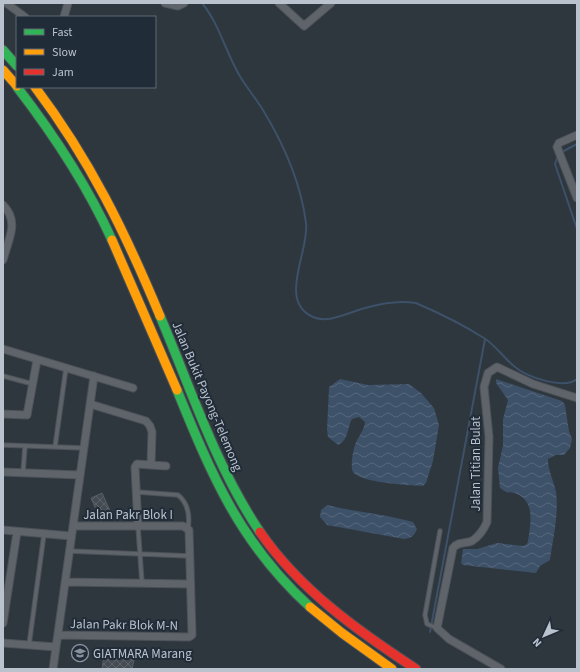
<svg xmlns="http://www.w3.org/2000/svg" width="580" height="672" viewBox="0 0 580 672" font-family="'Source Sans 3',sans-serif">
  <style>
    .water { fill: url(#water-waves) }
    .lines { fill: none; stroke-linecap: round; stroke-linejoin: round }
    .stream { stroke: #3d5168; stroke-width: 2 }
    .building { fill: url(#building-cross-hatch); stroke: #575d65 }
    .lane-casing { stroke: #4d5258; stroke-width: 5.5 }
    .street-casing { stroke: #4d5258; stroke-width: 9 }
    .fast-casing { stroke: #4b5259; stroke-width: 11 }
    .slow-casing { stroke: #4b5259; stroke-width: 11 }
    .jam-casing { stroke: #4b5259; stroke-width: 11 }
    .lane { stroke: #5f646b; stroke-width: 3.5 }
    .street { stroke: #5f646b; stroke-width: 7 }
    .fast { stroke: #30b455; stroke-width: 9 }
    .slow { stroke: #ff9f0a; stroke-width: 9 }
    .jam { stroke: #e5322d; stroke-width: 9 }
    .labels { text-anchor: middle; stroke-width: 4; stroke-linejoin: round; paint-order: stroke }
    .street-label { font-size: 13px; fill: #bac2cd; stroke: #212c39 }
    .poi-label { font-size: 13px; fill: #bac2cd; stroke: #212c39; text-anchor: start }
  </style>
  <defs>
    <pattern id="water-waves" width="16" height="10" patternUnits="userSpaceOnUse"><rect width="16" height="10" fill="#3d5168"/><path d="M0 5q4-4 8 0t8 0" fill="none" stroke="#57687c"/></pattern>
    <pattern id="building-cross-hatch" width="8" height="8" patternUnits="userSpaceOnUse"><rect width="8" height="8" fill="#454b52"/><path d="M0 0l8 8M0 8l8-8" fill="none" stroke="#5e636a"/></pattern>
  </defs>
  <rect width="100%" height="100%" fill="#2e363e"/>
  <!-- water -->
  <path class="water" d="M340 379 368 385 409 384 421 393 434 408 439 425 433 461 426 483 423 486C408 485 361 483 353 472 350 467 353 450 355 445 358 436 364 431 365 422L359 417 352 419C347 428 349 440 338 445L328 437 327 430 329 387Z
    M496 379 562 401 565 405 569 431 572 439 570 448 564 455H556L548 459C548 471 554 481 556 492 559 515 553 538 550 560L540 566 536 573 463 565 461 563 463 549H477L497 543 523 546 527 544 528 541C530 526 536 502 517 494 509 491 509 495 500 488L498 468 503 445V419L508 400 496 383Z
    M327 505C355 512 385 514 413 522L417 529C414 536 412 538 404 539L327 525 320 517 321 510Z"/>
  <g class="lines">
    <!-- stream -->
    <path class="stream" d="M202 3C220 25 226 54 241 78 248 89 256 99 263 110 283 143 301 184 306 223 310 250 277 301 313 317 329 324 349 312 365 308 382 303 398 300 416 303 439 313 462 324 484 338 495 345 504 358 515 367 527 377 564 390 577 379
      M560 153 577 144
      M558 156 555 164 577 229
      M430 632 485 339"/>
  </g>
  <!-- building -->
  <path class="building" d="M102 493 112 515 101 521 91 498Z
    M104 655 134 660 132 669H102Z"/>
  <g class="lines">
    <!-- lane casing -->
    <g class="lane-casing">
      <path id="lane" d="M3 376 33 384
        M3 445 84 448
        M55 447 66 368
        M23 473 25 446
        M137 492 178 495C188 503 190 516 188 529
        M138 526 142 583
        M69 551 190 556
        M437 628 427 624 425 615 440 531
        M29 645 44 534"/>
    </g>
    <!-- street casing -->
    <g class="street-casing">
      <path id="street" d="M6 3 25 17
        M165 3 178 6 184 3
        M279 3 304 26 331 3
        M64 17 68 3
        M577 135 559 143 557 147 577 198
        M3 205C20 222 8 240 3 260
        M3 349 133 388
        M90 404 146 421 150 426 152 432 151 465 137 464 135 467 138 526
        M3 414 27 415 37 360
        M151 465 166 466
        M3 472 80 475
        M3 530 71 536
        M65 582 190 584
        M3 623 17 532
        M58 635 189 637 192 635 189 530 183 526H73
        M3 643 56 647
        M53 669 94 376
        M501 669 449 639 437 628 453 548C458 541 465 544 472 541 478 537 484 529 487 522L489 437 484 387 488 373 497 367 533 384 577 398"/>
    </g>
    <!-- fast casing -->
    <g class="fast-casing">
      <path id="fast" d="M3 50 17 66
        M17 87C54 135 87 185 112 240
        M160 316C191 389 216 467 260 532
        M177 390C212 476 240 543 310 607"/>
    </g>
    <!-- slow casing -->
    <g class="slow-casing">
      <path id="slow" d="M3 70 17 86
        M35 87C90 160 125 232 160 316
        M112 240 177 390
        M310 607 342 633 392 669"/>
    </g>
    <!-- jam casing -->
    <g class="jam-casing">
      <path id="jam" d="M260 532C300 590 358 631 416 669"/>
    </g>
    <!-- lane -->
    <use href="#lane" class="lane"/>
    <!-- street -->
    <use href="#street" class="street"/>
    <!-- fast -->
    <use href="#fast" class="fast"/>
    <!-- slow -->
    <use href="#slow" class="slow"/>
    <!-- jam -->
    <use href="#jam" class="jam"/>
  </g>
  <!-- icons -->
  <defs>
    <g id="university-ring" transform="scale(0.9)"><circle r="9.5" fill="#212c39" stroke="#89919b" stroke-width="1.5"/><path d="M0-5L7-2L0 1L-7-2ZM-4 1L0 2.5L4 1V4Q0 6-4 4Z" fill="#89919b"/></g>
  </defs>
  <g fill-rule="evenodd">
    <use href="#university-ring" x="80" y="653"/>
  </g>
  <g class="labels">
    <!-- street labels -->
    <g class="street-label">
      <text transform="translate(208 396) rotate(67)" y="5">Jalan Bukit Payong-Telemong</text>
      <text transform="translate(475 464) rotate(-90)" y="5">Jalan Titian Bulat</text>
      <text x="128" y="519">Jalan Pakr Blok I</text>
      <text transform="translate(124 624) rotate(1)" y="5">Jalan Pakr Blok M-N</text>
    </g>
    <!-- poi labels -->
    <g class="poi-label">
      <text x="93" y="658">GIATMARA Marang</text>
    </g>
  </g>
  <!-- border -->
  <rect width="580" height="672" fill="none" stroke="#bac2cd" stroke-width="8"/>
  <!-- legend -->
  <rect x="16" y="16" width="140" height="72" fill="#212c39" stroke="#5e6874"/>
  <rect x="24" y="29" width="20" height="6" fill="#30b455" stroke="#5e6874"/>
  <text x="52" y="36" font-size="12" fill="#bac2cd">Fast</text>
  <rect x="24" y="49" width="20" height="6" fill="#ff9f0a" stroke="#5e6874"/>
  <text x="52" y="56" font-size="12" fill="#bac2cd">Slow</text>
  <rect x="24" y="69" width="20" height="6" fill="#e5322d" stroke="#5e6874"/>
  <text x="52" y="76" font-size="12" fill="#bac2cd">Jam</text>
  <!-- north arrow -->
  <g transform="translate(544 636) rotate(226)" stroke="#212c39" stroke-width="3" paint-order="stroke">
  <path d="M0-3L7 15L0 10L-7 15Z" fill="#bac2cd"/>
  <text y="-6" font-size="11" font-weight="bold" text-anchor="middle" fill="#bac2cd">N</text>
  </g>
</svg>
